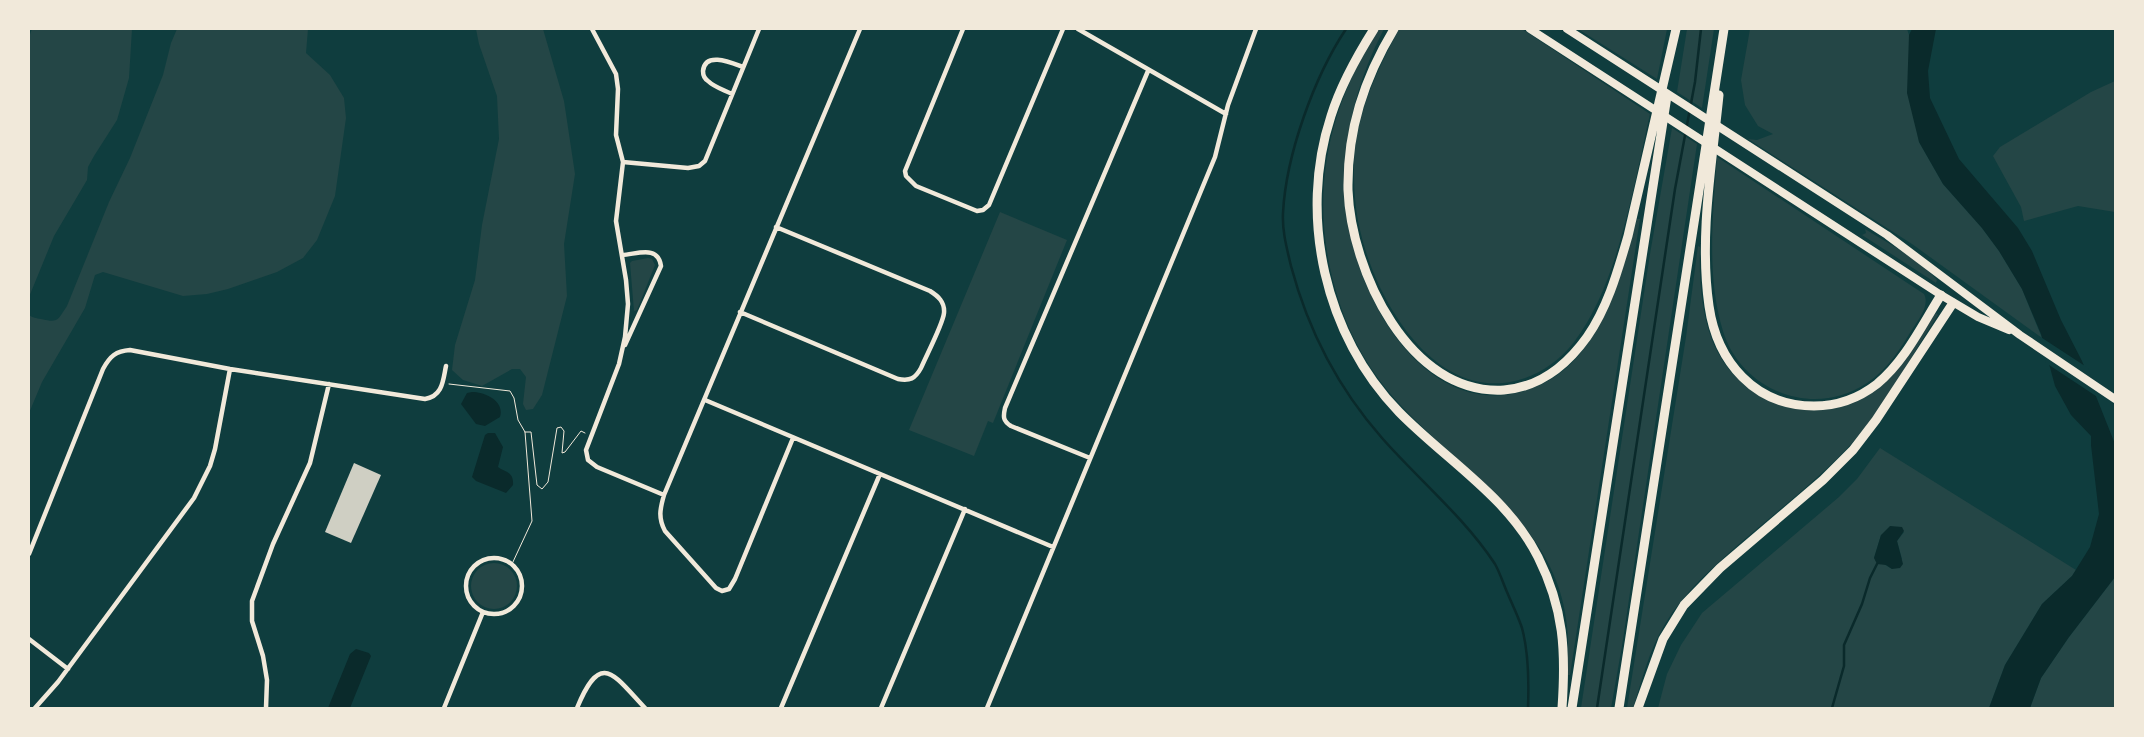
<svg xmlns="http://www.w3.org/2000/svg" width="2144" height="737" viewBox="0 0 2144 737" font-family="'Sofia Sans Condensed',sans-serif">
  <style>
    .green { fill: #244646; fill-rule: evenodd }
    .water { fill: #0a2a2b }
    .pier { fill: #0f3d3e }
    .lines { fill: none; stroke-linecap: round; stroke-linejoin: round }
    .stream { stroke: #0a2a2b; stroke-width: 2.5 }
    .building { fill: #cfcfc3 }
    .path { stroke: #f1e9da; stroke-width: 1 }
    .minor { stroke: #f1e9da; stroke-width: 4.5 }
    .primary { stroke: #f1e9da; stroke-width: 8 }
    .motorway { stroke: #f1e9da; stroke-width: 9 }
  </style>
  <rect width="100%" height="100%" fill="#0f3d3e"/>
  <!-- green -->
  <path class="green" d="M32 29H132L129 78 117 120 94 156 88 167 87 180 54 236 29 297V37Z
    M177 29H308L306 53 330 75 344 98 346 118 335 196 317 240 303 258 277 272 228 289 207 294 183 296 103 272 95 275 85 308 42 382 29 413V315C33 318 36 318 41 319 58 323 57 321 67 306L109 202 130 158 163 75 171 43Z
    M476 29H543L564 101 575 174 564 244 567 296 542 395 533 409 526 410 523 404 526 377 520 369H512L482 386 463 380 452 370 455 345 475 280 482 225 499 139 497 96 479 44Z
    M1379 29H1384C1352 90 1338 157 1349 226 1361 304 1427 417 1521 392 1546 385 1567 371 1583 350 1612 311 1624 265 1637 219H1640L1570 675H1567C1567 658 1569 642 1567 626 1557 519 1450 465 1388 391 1363 361 1345 325 1335 288 1309 196 1327 108 1379 29Z
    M1399 29H1522L1650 114C1634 184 1618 285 1574 342 1557 364 1532 380 1503 383 1428 390 1376 297 1361 234 1356 215 1354 194 1354 173 1353 121 1375 74 1399 29Z
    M1578 29H1667L1657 79Z
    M1687 29H1714L1702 108 1677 92Z
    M1750 29H1907L1909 35 1919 142 1943 184 1982 228 1999 251 2022 289 2042 338 1912 244 1748 139 1757 140 1773 134 1758 126 1745 105 1741 80Z
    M2115 81V212L2078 206 2024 221 2021 207 1993 156 2000 147 2091 92Z
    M1672 128 1697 144 1622 646 1611 708H1581L1650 254Z
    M1717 157 1924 294C1930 305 1919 319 1913 328 1901 348 1887 370 1867 383 1814 419 1741 391 1723 331 1706 276 1713 213 1717 157Z
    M1000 212 1067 240 993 423 988 421 974 456 909 430Z
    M1865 229C1889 244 1919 259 1937 280L1936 283 1862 235 1866 233Z
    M1698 246 1700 247C1699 278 1701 310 1712 340 1737 404 1817 432 1875 391 1899 374 1914 345 1930 320L1936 313 1938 315C1910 357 1886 406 1852 443 1818 480 1777 511 1739 544 1712 568 1684 592 1665 624 1649 650 1642 680 1633 708H1627L1686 337Z
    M648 258 652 259 655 265 637 310 634 311 630 263 632 261Z
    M1880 448 2076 570 2072 576 2042 604 2005 665 1989 708H1658L1667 674 1681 645 1702 613 1839 497 1857 479ZM1904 532 1897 541 1902 559 1892 569 1874 558 1881 535Z
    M471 586a23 23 0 1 1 46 0a23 23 0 1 1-46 0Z
    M2115 577V708H2030L2041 678 2069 637Z"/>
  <!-- water -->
  <path class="water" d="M1912 29H1936L1928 71 1930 98 1959 159 2018 228 2032 251 2061 320 2082 361 2115 444V577L2069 637 2041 678 2030 708H1989L2005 665 2042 604 2072 576 2090 547 2099 514 2091 445V436L2071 415 2055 386 2041 334 2022 289 1999 251 1982 228 1943 184 1919 142 1907 93 1909 35Z
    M472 392C485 392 505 401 500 417L485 426 476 424 461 404 467 393Z
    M488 433H495L503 447 498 467C504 472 514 471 513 485L506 493 476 481 472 477 485 435Z
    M1890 526 1902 527 1904 531 1897 541 1903 564 1900 568 1892 569 1886 565 1877 564 1874 558 1881 535Z
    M356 649 369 653 371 656 350 708H328L350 654Z"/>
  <!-- pier -->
  <path class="pier" d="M2039 336 2088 368 2099 398 2046 363Z"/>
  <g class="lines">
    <!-- stream -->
    <path class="stream" d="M1346 29C1314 77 1286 155 1283 213 1282 231 1287 249 1291 266 1308 330 1338 388 1382 438 1419 480 1464 517 1495 564 1500 573 1503 583 1507 592 1512 604 1518 616 1522 628 1529 654 1529 682 1528 708
      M1597 708 1675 189 1695 82 1701 29
      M1832 708 1844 666V645L1862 604 1870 578 1877 564"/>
  </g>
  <!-- building -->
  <path class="building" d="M354 463 381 475 351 543 325 532Z"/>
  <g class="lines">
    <!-- path -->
    <path class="path" d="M449 384 510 391 514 398 518 420 525 432 532 521 512 564
      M525 432H531L537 485 542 489 548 482 557 428 561 427 564 431 562 453 565 452 581 431 585 433"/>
    <!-- minor -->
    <path class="minor" d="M592 29 616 74 618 89 616 135 623 162 616 221 626 280 628 304 625 337 619 364 586 450 588 460 597 467 664 495
      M963 29 905 171 906 176 916 186 977 211 983 210 989 205 1063 29
      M1078 29 1226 114
      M732 94C724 90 714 87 708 81 705 79 703 75 703 71 705 51 732 63 743 67
      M623 162 688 168 699 166 705 161 759 29
      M622 255C638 254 658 245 661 266L625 345
      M740 312 898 379C910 381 915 379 921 368 926 356 943 324 944 313 945 302 938 296 930 291L776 227
      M705 400 1053 547
      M793 438 735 579 729 589 722 591 716 588 665 531C658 518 660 509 664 495L860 29
      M1090 458 1011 426C1003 421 1003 417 1005 408L1148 71
      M29 554 103 369C110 356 116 351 130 350L230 369 425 399C443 396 443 380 446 366
      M466 586a28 28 0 1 1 56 0a28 28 0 1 1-56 0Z
      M29 639 68 669
      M35 708 58 682 194 498 210 466 215 449 230 369
      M266 708 267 680 263 656 252 621V601L273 544 310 463 329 384
      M444 708 483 612
      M577 708C601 650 613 674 645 708
      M781 708 880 474
      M881 708 965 509
      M987 708 1215 157 1228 105 1256 29"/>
    <!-- primary -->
    <path class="primary" d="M1530 29 1941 295 1978 317 2009 330
      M1567 29 1887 235 2020 335 2115 399"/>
    <!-- motorway -->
    <path class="motorway" d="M1374 29C1357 56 1341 84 1331 116 1298 216 1325 336 1399 412 1445 459 1508 497 1538 557 1564 609 1566 651 1562 708
      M1394 29C1364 79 1347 130 1348 190 1351 270 1409 396 1504 390 1540 387 1567 365 1587 337 1608 307 1618 270 1628 236L1676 29
      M1719 95C1712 165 1699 236 1709 306 1717 362 1755 406 1814 406 1837 406 1859 398 1877 384 1905 361 1922 325 1941 295
      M1572 708 1667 96
      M1619 708 1724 29
      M1638 708 1663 639 1684 605 1720 568 1823 480 1853 450 1876 420 1953 303"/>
  </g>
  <!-- border -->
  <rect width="2144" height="737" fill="none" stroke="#f1e9da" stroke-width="60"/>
</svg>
